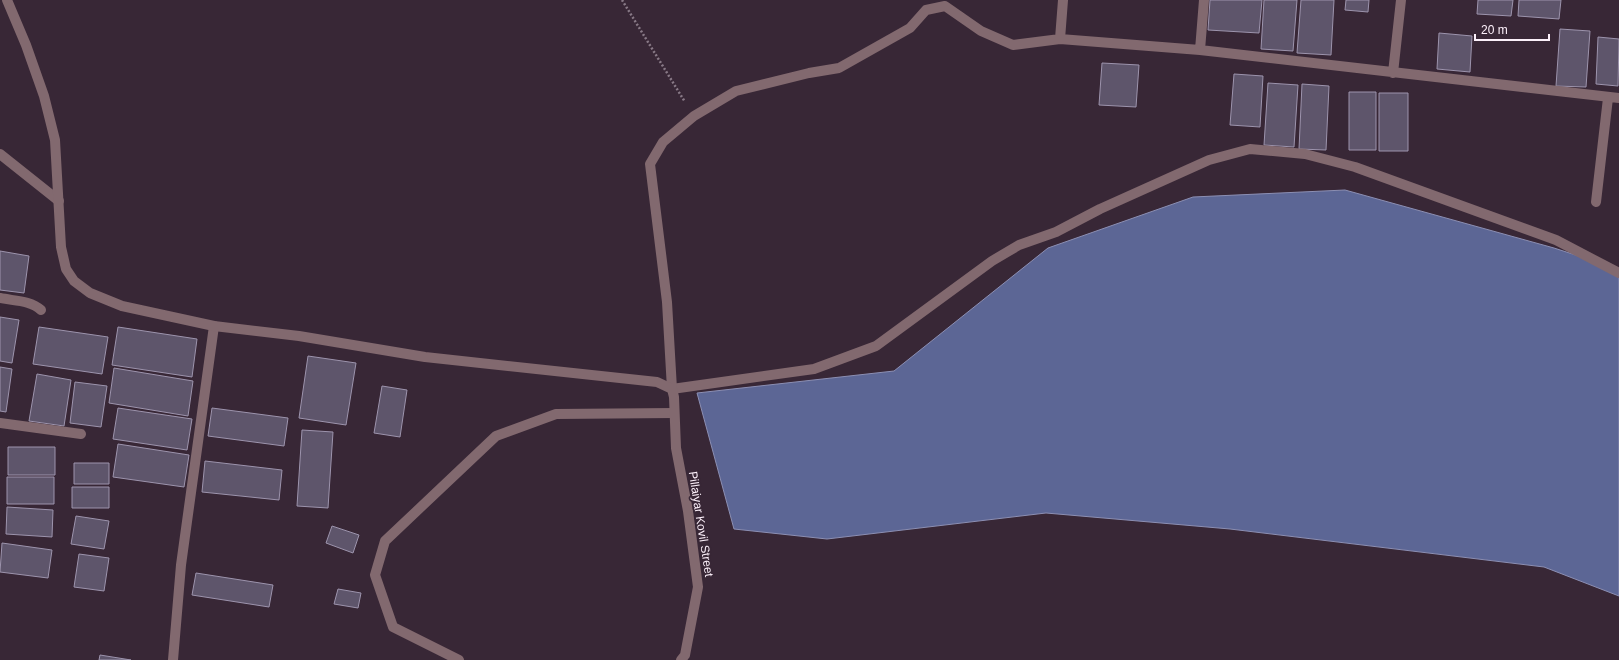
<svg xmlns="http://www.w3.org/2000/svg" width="1619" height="660" viewBox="0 0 1619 660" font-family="Arial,sans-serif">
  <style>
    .water { fill: #5c6695; stroke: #8c8fb3 }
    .building { fill: #5e556b; stroke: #9d94ad }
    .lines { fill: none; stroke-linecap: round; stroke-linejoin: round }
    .path { stroke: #887986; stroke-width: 2.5; stroke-dasharray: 2 2; stroke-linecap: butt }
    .service { stroke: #82696f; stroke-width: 10 }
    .minor { stroke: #82696f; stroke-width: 10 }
    .tertiary { stroke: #82696f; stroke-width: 10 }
    .labels { text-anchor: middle; stroke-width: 3.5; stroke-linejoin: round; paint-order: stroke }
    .street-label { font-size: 12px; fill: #fcf0fa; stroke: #382736 }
  </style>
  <rect width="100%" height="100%" fill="#382736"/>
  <!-- water -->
  <path class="water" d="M1345 190 1554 248 1619 269V596L1544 567 1230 529 1046 513 827 539 734 529 697 393 894 371 1048 248 1193 197Z"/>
  <!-- building -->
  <path class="building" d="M1210 0H1262L1259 33 1208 30Z
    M1264 0H1297L1293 51 1261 49Z
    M1301 0H1334L1331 55 1297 53Z
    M1346 0H1369L1368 12 1345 10Z
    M1478 0H1513L1511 16 1477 14Z
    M1519 0H1561L1559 19 1518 16Z
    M1560 29 1590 31 1586 87 1556 86Z
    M1439 33 1472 36 1470 72 1437 69Z
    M1598 37 1619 39 1618 86 1596 84Z
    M1102 63 1139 65 1136 107 1099 105Z
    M1234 74 1263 76 1260 127 1230 125Z
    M1268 83 1298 85 1294 147 1264 145Z
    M1302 84 1329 86 1326 150 1299 149Z
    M1349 92H1376V150H1349Z
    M1379 93H1408V151H1379Z
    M0 251 29 256 24 293 0 290Z
    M0 317 19 320 12 363 0 361Z
    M39 327 108 337 102 374 33 364Z
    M118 327 197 339 192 377 112 365Z
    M308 356 356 363 346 425 299 418Z
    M0 367 12 369 6 412 0 411Z
    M114 368 193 381 188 416 109 403Z
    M37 374 71 380 64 426 29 421Z
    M75 382 107 386 101 427 70 423Z
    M382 386 407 390 400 437 374 433Z
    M118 408 192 419 187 450 113 439Z
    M212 408 288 418 284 446 208 436Z
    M302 430 333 432 328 508 297 506Z
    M118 444 189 455 184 487 113 477Z
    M8 447H55V475H8Z
    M205 461 282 470 279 500 202 492Z
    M74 463H109V484H74Z
    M7 477H54V504H7Z
    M72 487H109V508H72Z
    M7 507 53 510 52 537 6 534Z
    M76 516 109 521 104 549 71 544Z
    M332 526 359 535 353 553 326 543Z
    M2 543 52 550 48 578 0 572Z
    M79 554 109 558 104 591 74 587Z
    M196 573 273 585 269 607 192 595Z
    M338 589 361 593 358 608 334 604Z
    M100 655 131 660H99Z"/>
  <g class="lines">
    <!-- path -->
    <path class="path" d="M622 0 685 102"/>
    <!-- service -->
    <path class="service" d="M672 389 814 369 876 346 992 261 1019 245 1056 232 1100 209 1209 160 1250 149 1305 154 1355 167 1556 240 1619 273"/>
    <!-- minor -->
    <path class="minor" d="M1060 39 1063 0
      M1200 50 1204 0
      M1393 73 1401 0
      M0 154 59 201
      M1596 202 1608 98
      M0 298C14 301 30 300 41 310
      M672 389 667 302 650 164 663 142 694 116 736 91 809 73 839 68 910 28 926 10 945 6 981 31 1013 45 1060 39 1200 50 1619 98
      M0 423 81 434
      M173 660 181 565 214 326
      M459 660 393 627 375 575 385 541 496 436 556 414 674 413"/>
    <!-- tertiary -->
    <path class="tertiary" d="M7 0 26 45 44 96 55 140 61 247 66 269 74 281 90 293 122 306 214 326 299 336 425 357 657 382 672 389 674 397 676 448 688 511 698 587 685 655 681 660"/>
  </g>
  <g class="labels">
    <!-- street labels -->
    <g class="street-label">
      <text transform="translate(701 524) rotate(81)" y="4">Pillaiyar Kovil Street</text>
    </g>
  </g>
  <!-- scale -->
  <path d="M1475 34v6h74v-6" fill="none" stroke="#fcf0fa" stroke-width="2"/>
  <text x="1481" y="34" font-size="12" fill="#fcf0fa" stroke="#382736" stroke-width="3" paint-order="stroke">20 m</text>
</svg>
